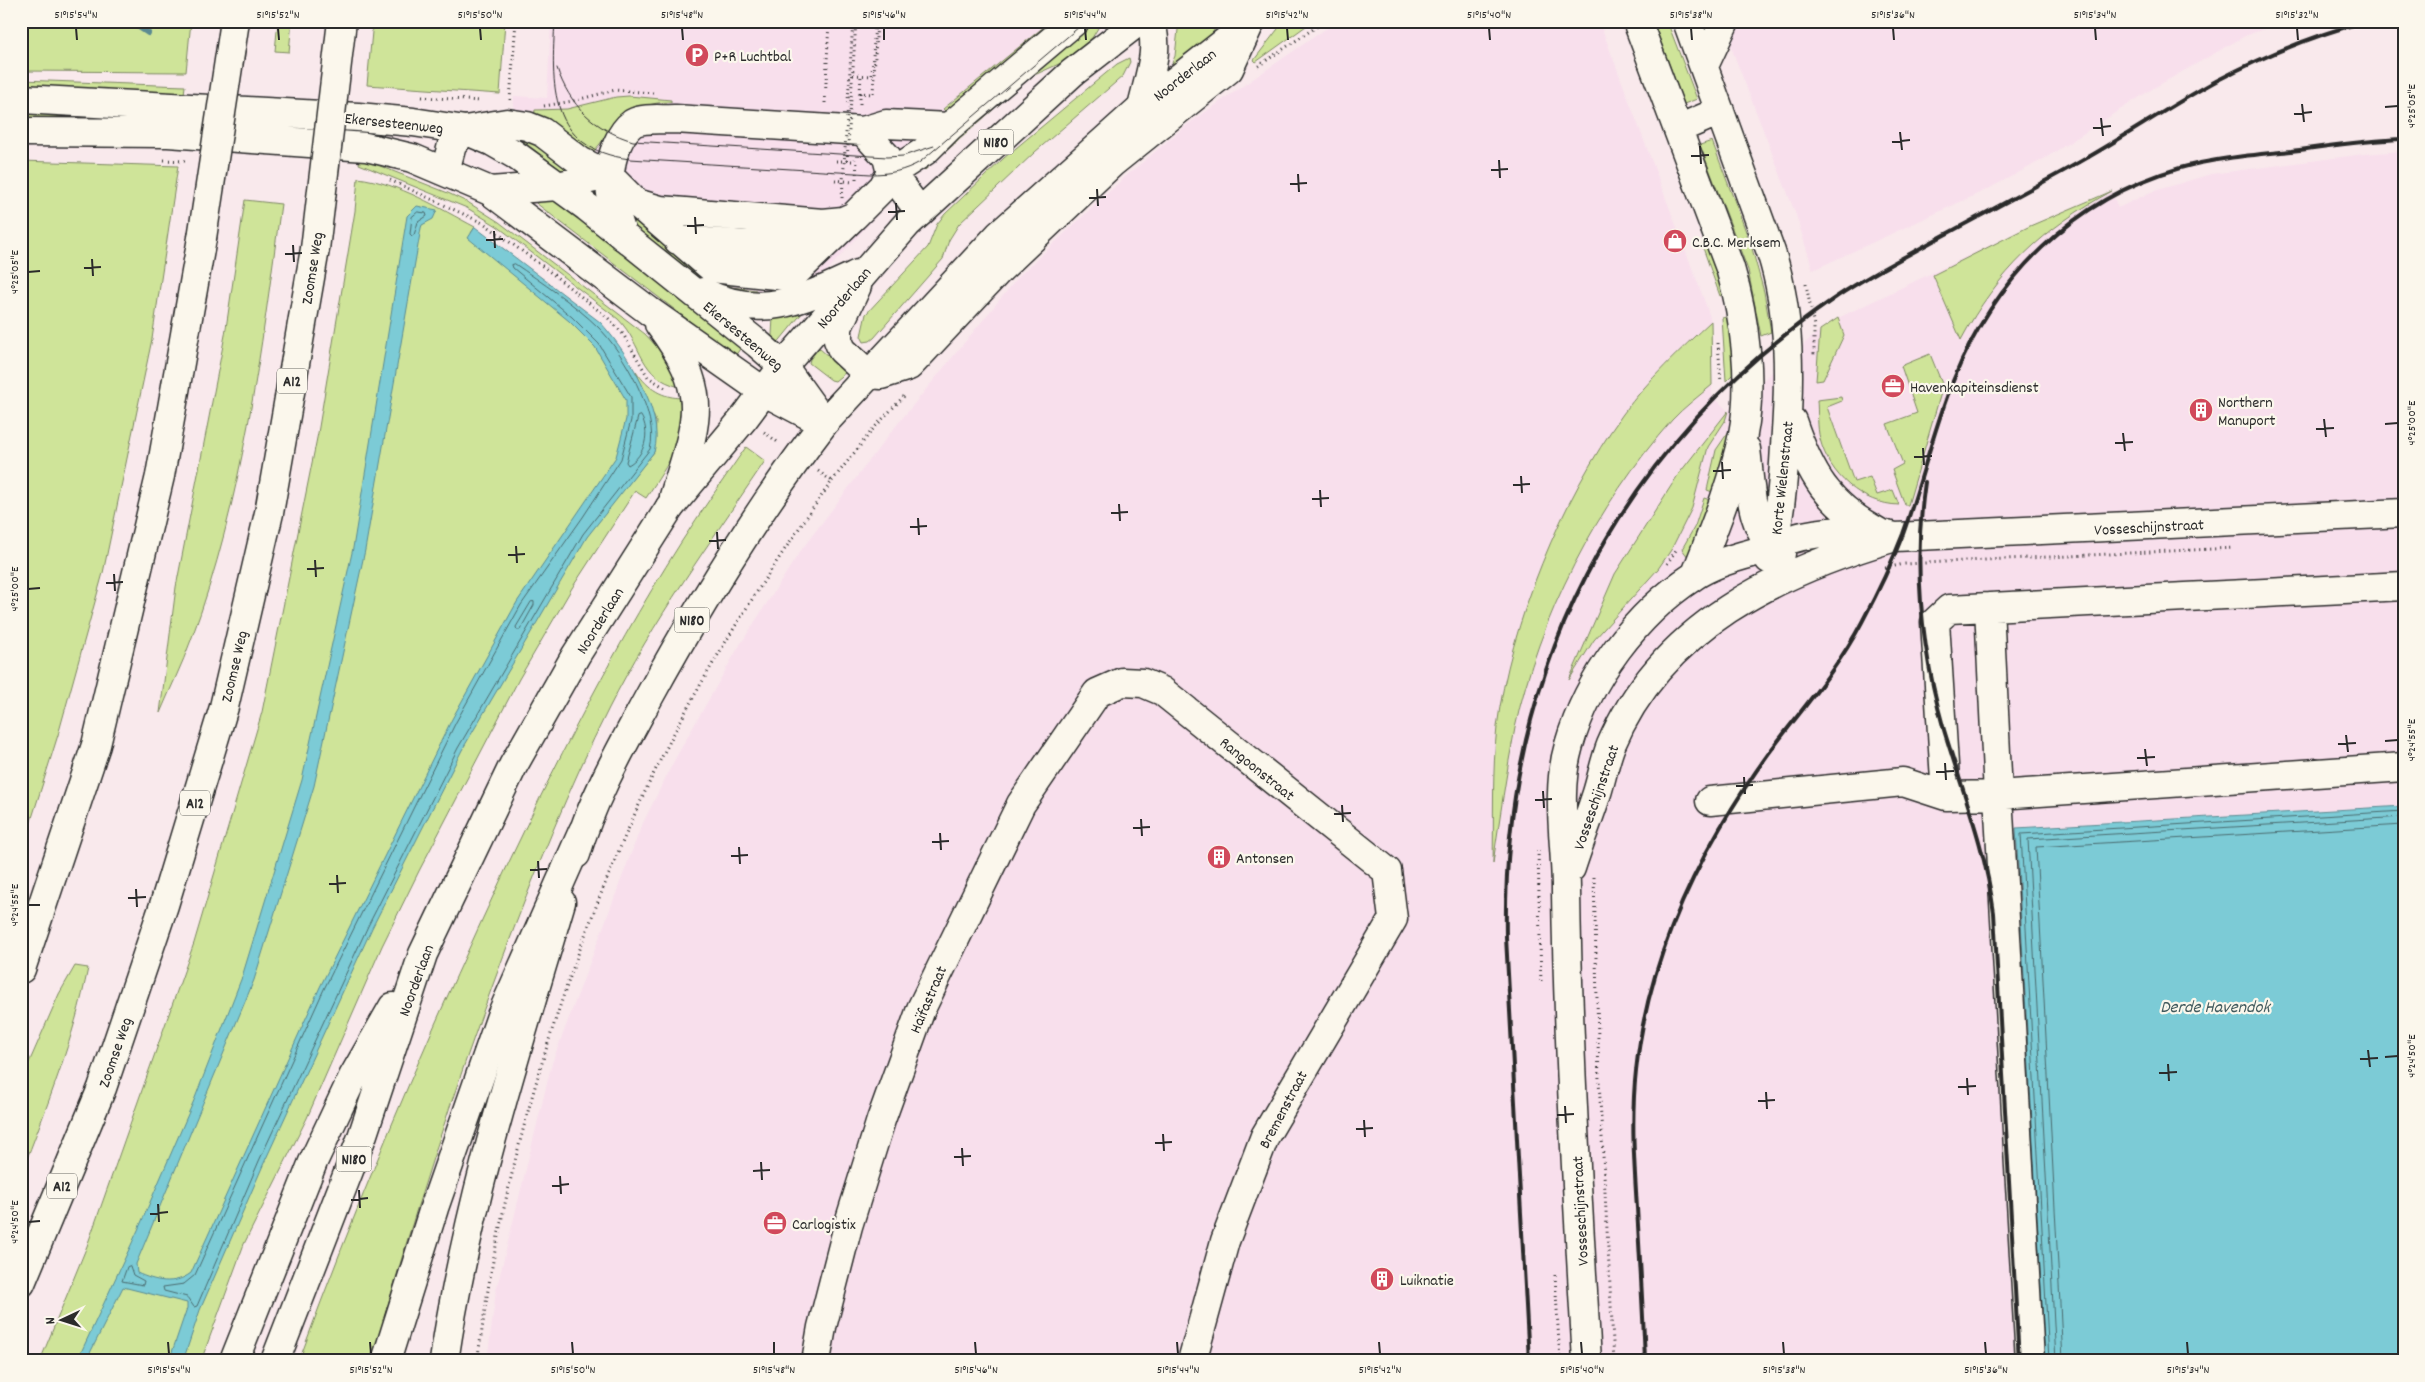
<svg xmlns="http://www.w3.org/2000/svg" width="2425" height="1382" viewBox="0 0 2425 1382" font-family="Dekko,sans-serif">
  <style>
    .built { fill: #f8dfec }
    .green { fill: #cfe499; stroke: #7d8862 }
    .water { fill: #7bcbd6; stroke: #5b8b92 }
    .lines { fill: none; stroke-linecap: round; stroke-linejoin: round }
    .shore { stroke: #4b6b6f; stroke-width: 1 }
    .stream { stroke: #5b8b92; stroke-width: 6 }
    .minor-casing { stroke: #2b2b2b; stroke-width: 31 }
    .major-casing { stroke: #2b2b2b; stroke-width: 31 }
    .highway-casing { stroke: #2b2b2b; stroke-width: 31 }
    .path { stroke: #2b2b2b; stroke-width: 3; stroke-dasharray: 1 4; stroke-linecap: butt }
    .minor { stroke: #fbf7ec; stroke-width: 28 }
    .major { stroke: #fbf7ec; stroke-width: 28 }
    .highway { stroke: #fbf7ec; stroke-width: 28 }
    .tram { stroke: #2b2b2b; stroke-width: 1 }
    .rail { stroke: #2b2b2b; stroke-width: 4 }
    .highway-bridge-casing { stroke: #2b2b2b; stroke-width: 31; stroke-linecap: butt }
    .path-bridge { stroke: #2b2b2b; stroke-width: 3; stroke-dasharray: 1 4; stroke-linecap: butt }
    .highway-bridge { stroke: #fbf7ec; stroke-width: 28 }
    .ticks { fill: none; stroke: #2b2b2b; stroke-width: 2 }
    .labels { text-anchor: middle; stroke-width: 4.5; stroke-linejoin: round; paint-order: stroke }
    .shield { fill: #fbf7ec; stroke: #696865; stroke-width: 1 }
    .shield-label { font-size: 15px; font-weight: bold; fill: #2b2b2b }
    .poi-label { font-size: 16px; fill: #2b2b2b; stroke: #fbf7ec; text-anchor: start }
    .street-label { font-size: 16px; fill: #2b2b2b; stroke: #fbf7ec }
    .water-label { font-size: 18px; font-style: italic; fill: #435b5e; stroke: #fbf7ec }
    .neatline { fill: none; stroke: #2b2b2b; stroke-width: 2 }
    .ticks-label { font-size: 12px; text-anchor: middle; fill: #2b2b2b }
  </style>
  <rect width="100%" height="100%" fill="#f9e9ec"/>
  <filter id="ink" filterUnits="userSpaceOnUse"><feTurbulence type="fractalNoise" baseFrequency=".02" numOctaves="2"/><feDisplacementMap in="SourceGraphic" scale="10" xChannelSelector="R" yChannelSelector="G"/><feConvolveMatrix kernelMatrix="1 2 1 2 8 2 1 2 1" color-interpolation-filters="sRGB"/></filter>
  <g filter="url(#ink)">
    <!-- built -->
    <path class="built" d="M551 21H1058L947 113 894 196 825 273 802 290 757 297 705 283 512 133 514 96 547 98Z
      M1337 21H1599L1706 305 1711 321 1712 395 1728 411 1820 330 1838 318 2030 226 2112 191 2118 208 2151 192 2211 174 2364 154 2404 151V806L2016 828 2045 1361H487L496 1291 552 1063 641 827 675 759 738 648 799 553 891 432 1020 275 1126 176 1188 124Z
      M1721 21H2285L2245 36 2152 89 2044 159 1986 190 1813 270 1796 215Z"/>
    <!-- green -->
    <path class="green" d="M21 21H191L186 72 21 71Z
      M278 21H292L289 52 275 51Z
      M373 21H505L500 94 367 85Z
      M1051 21H1058L947 113 943 109Z
      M1091 21H1099L1098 28 1092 38 1061 63 1030 77 925 170 923 168 1034 66Z
      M1179 21H1219L1208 41 1174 66 1172 63 1175 56Z
      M1284 21H1313L1256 62 1254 60Z
      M1653 21H1667L1697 99 1684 104Z
      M1129 58 1130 62 1123 76 1035 152 959 224 949 240 943 259 874 338 870 341 864 342 861 336 866 314 928 247 937 224 945 214 1004 158 1117 64Z
      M21 80 185 86 184 94 21 85Z
      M629 96 671 100V102C629 102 612 129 588 159L534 117 535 110 567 109 616 97Z
      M21 111 128 116V120L21 119Z
      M512 133 535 141 571 170 565 173Z
      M1712 141 1751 245 1764 292 1771 332 1761 336 1748 270 1700 145Z
      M360 158 448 193 469 203 499 222 645 334 668 359 680 387C638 377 644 346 618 319L497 226 467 208 359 164Z
      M21 161 178 166 152 339 103 573 58 735 21 853Z
      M358 178C399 183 439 208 475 227L471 233 594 331 632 385 628 484 654 452 656 422 636 371C648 389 662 398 684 398 684 443 670 461 646 498L635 491 572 588 519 679 419 871 382 946 307 1118 244 1244 201 1361H40L87 1246 194 943 262 712 318 433 355 211Z
      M2112 191C2044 228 1997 272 1961 340L1933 275 2030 226Z
      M245 200 281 204C261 350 243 501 191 640 182 665 170 689 160 713L176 587 225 335Z
      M532 200H553L742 346 735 356Z
      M623 208 710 276 732 287 756 290 757 297 705 283 631 225Z
      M1709 242 1724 294 1720 296 1702 245Z
      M803 312 776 345 768 343 772 335 773 317Z
      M1730 316 1734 373 1726 381 1722 318Z
      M1838 318 1844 335 1823 380 1816 381 1820 330Z
      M1711 321 1712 385C1699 396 1684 407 1672 420 1597 505 1539 617 1515 728 1506 773 1500 818 1493 863 1494 818 1492 772 1497 727 1510 624 1562 498 1623 414 1648 380 1680 350 1711 321Z
      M819 348 846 372 835 381 831 380 809 363 810 359Z
      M1930 354 1943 386 1908 505H1905L1892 470 1903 464 1887 424 1917 413 1901 366Z
      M1841 397 1842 401 1827 407 1854 482 1870 477 1877 495 1893 490 1899 505C1862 504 1829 475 1820 439 1817 427 1818 413 1817 400Z
      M1728 411 1725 421 1708 447 1692 508 1671 550 1658 569 1594 640 1569 680 1615 574 1678 475Z
      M1729 431H1731L1718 494 1707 490 1716 450Z
      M746 447 765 461C711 541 653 621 609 708 568 789 534 875 502 960 453 1091 410 1225 372 1361H299C354 1211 415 1065 482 920 541 792 604 664 680 544 701 511 724 479 746 447Z
      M1704 498 1716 502 1700 541 1688 557 1682 549 1695 526Z
      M75 966 88 968C74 1039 47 1106 21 1174V1081L59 994Z"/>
    <!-- water -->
    <path class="water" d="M417 206 437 210 433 219 422 225 421 228 365 550 314 786 254 980 136 1264 137 1273C155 1281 174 1286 191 1273L320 987 452 719 517 602 616 457 626 419V400L595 347 569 321 468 238 475 227 600 322C626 350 666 413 654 452L587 537 462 750 372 928 264 1163 200 1310 183 1361H169L187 1308V1303L123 1287 86 1361H77L138 1230 195 1098 242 977 302 780 353 548 407 216Z
      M2404 806V1361H2045L2016 828Z"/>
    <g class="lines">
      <!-- shore -->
      <path class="shore" d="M418 212 426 213 427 216 418 222 414 235 412 236 410 234 412 217Z
        M515 264C540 281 577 306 598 327 622 350 660 416 650 449L583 534 458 748 368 926 259 1161 197 1306 194 1307 187 1297 164 1291 163 1287 184 1284 195 1275 324 989 456 722 521 605 583 517 621 459 631 420V397L599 344 572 317 513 268 512 265Z
        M641 416C651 432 645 456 628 465L626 462 638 417Z
        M534 602V605L520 630H517L516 627 531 602Z
        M130 1266 133 1275 144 1281 143 1285 122 1281 127 1267Z
        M2049 1361 2021 834 2404 811
        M2056 1361 2028 839 2404 817
        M2063 1361 2036 847 2404 825"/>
      <!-- stream -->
      <path class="stream" d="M130 21 148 33"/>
      <!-- minor casing -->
      <g class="minor-casing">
        <path id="minor" d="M1637 21 1730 268C1745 317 1753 383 1743 434 1733 482 1714 528 1696 574
          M1687 21 1771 252C1791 314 1790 381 1785 446 1783 485 1780 522 1769 559
          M1704 66 1725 21
          M1142 107C1148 79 1161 49 1150 21
          M1678 129 1720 111
          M863 131 887 157 891 173 920 212
          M445 171 452 145 465 130 507 123 527 126 542 132 580 161 608 175 636 203 660 210 823 223 843 221 854 216 883 187 891 173 925 151 949 127 1075 21
          M490 191 558 186 608 175
          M639 205 712 268 785 276 795 273 853 217
          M623 236C612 205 603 177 617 145 620 138 626 128 633 123 644 117 663 120 675 119L863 131 886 124 949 127
          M678 240 818 250
          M857 286 838 327V340L842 350 868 374 881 375 909 366 1001 268 1112 163 1229 69 1250 23
          M1792 421C1810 474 1828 505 1878 532
          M1746 449C1751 486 1748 529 1781 554
          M1989 607 1998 795 2404 767
          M1710 801 1903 782 1946 796
          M1571 868C1579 843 1589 818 1597 793 1602 777 1605 760 1611 745 1662 625 1777 572 1895 537L2404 513
          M816 1361 822 1327 848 1226 881 1120 921 1009 1021 804 1097 693 1122 682 1143 683 1162 691 1387 871 1393 919 1265 1136 1225 1241 1192 1361
          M1587 1361C1578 1204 1568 1047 1566 891 1566 842 1555 792 1569 745 1588 678 1636 614 1694 576 1710 565 1733 558 1752 553 1766 549 1778 542 1791 539 1822 530 1864 528 1895 537
          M2030 1361 1998 795 1946 796 1935 622 1949 609 2404 586"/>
      </g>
      <!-- major casing -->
      <g class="major-casing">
        <path id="major" d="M21 99 358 117 413 122 465 130 493 142 514 154 587 207 758 344 783 366 824 423
          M21 132 168 133 366 147 412 158 490 191 649 311 763 391 820 421
          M703 292C761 321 804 299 858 274
          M659 324C711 394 698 418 674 496
          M670 507 745 417 783 366 907 224 1072 73 1139 21
          M576 854C592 799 622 747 649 697 701 602 758 509 824 423L999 235 1142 107 1252 21
          M444 1361C467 1204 516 1054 561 902"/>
      </g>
      <!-- highway casing -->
      <g class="highway-casing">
        <path id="highway" d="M21 969 96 745 160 476 202 238
          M21 1283 102 1088 164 905 224 707 269 513 315 249
          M234 1361 313 1162 353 1077 393 1007
          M275 1361 362 1137 423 954 513 766 576 655 670 507
          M386 1361 434 1208 501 1016 583 831"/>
      </g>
      <!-- path -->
      <path class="path" d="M853 24H862V21
        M1258 66 1325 21
        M853 75 872 76 875 21
        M860 93 861 75
        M422 97 480 101
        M510 100 516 21
        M825 103 829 21
        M860 104V93L873 94 877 21
        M544 106 573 101 615 90 653 93
        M164 160 185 161
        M836 161H854L855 159
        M856 179 857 160
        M390 180 485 224 545 268 608 318 623 334 648 377 667 389
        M835 180 853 182
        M1806 284 1814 326V355
        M1718 343 1721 382
        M764 432 779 443
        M832 481 874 428 906 394
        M1667 564 1676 550
        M1885 568 1904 564 2233 548
        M1538 850 1541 984
        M1594 877 1599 1080 1614 1361
        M1555 1275 1560 1361
        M477 1361C483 1326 487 1291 494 1256 525 1098 576 941 644 794 695 684 762 580 832 481L818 471"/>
      <!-- minor -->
      <use href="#minor" class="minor"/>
      <!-- major -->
      <use href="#major" class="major"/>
      <!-- highway -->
      <use href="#highway" class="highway"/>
      <!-- tram -->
      <path class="tram" d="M555 21C551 85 548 149 630 159L871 174C889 174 904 171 920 162L1086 21
        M557 68C569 105 595 130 633 141L887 157 903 156 934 146"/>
      <!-- rail -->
      <path class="rail" d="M1925 482C1913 565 1921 649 1944 730 1963 793 1985 846 1994 913L2019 1361
        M1529 1361 1506 937C1501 674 1616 449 1832 300 1862 279 1894 263 1926 245 1974 219 2022 194 2069 168 2119 141 2166 108 2216 81 2264 56 2314 35 2367 21
        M1645 1361C1643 1310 1640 1259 1637 1208 1634 1162 1631 1116 1636 1071 1645 985 1677 902 1720 828 1738 798 1757 768 1778 741 1808 702 1839 666 1862 622 1877 594 1891 565 1903 534 1921 484 1933 431 1953 381 1994 279 2073 199 2180 168 2216 158 2254 155 2291 151 2329 146 2366 140 2404 139"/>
      <!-- highway-bridge casing -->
      <g class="highway-bridge-casing">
        <path id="highway-bridge" d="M202 238 235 21
          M315 249 342 21"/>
      </g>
      <!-- path-bridge -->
      <path class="path-bridge" d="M847 161 856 21
        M842 198 853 21"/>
      <!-- highway-bridge -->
      <use href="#highway-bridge" class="highway-bridge"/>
    </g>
  </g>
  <!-- ticks -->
  <path class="ticks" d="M76 28 77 40M278 28 279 40M480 28 481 40M682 28 683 40M884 28V40M1085 28 1086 40M1287 28 1288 40M1489 28 1490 40M1691 28 1692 40M1893 28 1894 40M2095 28 2096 40M2297 28 2298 40M2302 104 2304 122M2385 107 2398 106M2294 114 2312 112M2101 118 2103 136M2093 128 2111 126M1900 132 1902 150M1892 142 1910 140M1700 146 1701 164M1691 156 1709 155M1499 160 1500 178M1491 170 1508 169M1298 174 1299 192M1290 184 1307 183M1097 189 1098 206M1089 198 1106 197M896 203 897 220M888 212 905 211M695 217 696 234M687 226 704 225M494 231 495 248M486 240 503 239M293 245 294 262M285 254 302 253M92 259 93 276M84 268 101 267M28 272 40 271M2324 419 2326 437M2385 424 2398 423M2316 429 2334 428M2123 433 2125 451M2115 443 2133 442M1923 448 1924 465M1914 457 1932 456M1722 462 1723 479M1713 471 1731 470M1521 476 1522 493M1513 485 1530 484M1320 490 1321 507M1312 499 1329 498M1119 504 1120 521M1111 513 1128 512M918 518 919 535M910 527 927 526M717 532 718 549M709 541 726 540M516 546 517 563M508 555 525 554M315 560 316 577M307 569 324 568M114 574 115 591M106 583 123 582M28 589 40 588M2346 735 2348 752M2385 741 2398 740M2338 744 2356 743M2145 749 2147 766M2137 758 2155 757M1945 763 1946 780M1936 772 1954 771M1744 777 1745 794M1736 786 1753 785M1543 791 1544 808M1535 800 1552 799M1342 805 1343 822M1334 814 1351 813M1141 819 1142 836M1133 828 1150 827M940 833 941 850M932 842 949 841M739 847 740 864M731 856 748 855M538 861 539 878M530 870 547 869M337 875 338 893M329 884 346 883M136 889 137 907M128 898 146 897M28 905H40M2368 1050 2370 1067M2385 1057 2398 1056M2360 1059 2378 1058M2168 1064 2169 1081M2159 1073 2177 1072M1967 1078 1968 1095M1958 1087 1976 1086M1766 1092 1767 1109M1758 1101 1775 1100M1565 1106 1566 1123M1557 1115 1574 1114M1364 1120 1365 1137M1356 1129 1373 1128M1163 1134 1164 1151M1155 1143 1172 1142M962 1148 963 1166M954 1157 971 1156M761 1162 762 1180M753 1171 770 1170M560 1176 561 1194M552 1186 569 1184M359 1190 360 1208M351 1200 368 1198M158 1204 159 1222M150 1214 168 1212M28 1222 40 1221M168 1342 169 1354M370 1342 371 1354M572 1342 573 1354M774 1342V1354M975 1342 976 1354M1177 1342 1178 1354M1379 1342 1380 1354M1581 1342 1582 1354M1783 1342 1784 1354M1985 1342 1986 1354M2187 1342 2188 1354"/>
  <!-- icons -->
  <defs>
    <g id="parking-disc" transform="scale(1.25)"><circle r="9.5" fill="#d1495b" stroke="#fbf7ec"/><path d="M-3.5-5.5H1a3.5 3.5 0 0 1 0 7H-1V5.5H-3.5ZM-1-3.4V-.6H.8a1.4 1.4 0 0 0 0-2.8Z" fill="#fff"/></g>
    <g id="shop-disc" transform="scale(1.25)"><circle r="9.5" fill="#d1495b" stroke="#fbf7ec"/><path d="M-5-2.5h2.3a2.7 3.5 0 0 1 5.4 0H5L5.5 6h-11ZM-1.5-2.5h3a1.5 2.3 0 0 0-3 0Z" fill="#fff"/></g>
    <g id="office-disc" transform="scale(1.25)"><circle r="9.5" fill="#d1495b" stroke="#fbf7ec"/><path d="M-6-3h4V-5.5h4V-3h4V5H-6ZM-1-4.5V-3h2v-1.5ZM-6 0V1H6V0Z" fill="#fff"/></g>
    <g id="building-disc" transform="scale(1.25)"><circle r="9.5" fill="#d1495b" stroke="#fbf7ec"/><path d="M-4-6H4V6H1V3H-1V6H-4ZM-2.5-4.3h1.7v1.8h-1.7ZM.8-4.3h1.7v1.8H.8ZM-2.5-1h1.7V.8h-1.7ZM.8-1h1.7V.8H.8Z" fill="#fff"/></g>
  </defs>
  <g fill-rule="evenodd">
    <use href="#parking-disc" x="697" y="55"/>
    <use href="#shop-disc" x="1675" y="241"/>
    <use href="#office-disc" x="1893" y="386"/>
    <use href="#building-disc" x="2201" y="410"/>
    <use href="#building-disc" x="1219" y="857"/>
    <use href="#office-disc" x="775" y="1223"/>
    <use href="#building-disc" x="1382" y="1279"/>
  </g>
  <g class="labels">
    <!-- shield labels -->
    <g class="shield">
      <rect x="978.5" y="129.5" width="35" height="25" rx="4"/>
      <rect x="277" y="368.5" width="30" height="25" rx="4"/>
      <rect x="674.5" y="607.5" width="35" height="25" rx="4"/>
      <rect x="180" y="790.5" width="30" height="25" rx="4"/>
      <rect x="336.5" y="1146.5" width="35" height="25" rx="4"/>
      <rect x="47" y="1173.5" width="30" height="25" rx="4"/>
    </g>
    <g class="shield-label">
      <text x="996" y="147">N180</text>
      <text x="292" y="386">A12</text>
      <text x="692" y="625">N180</text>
      <text x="195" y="808">A12</text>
      <text x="354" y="1164">N180</text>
      <text x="62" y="1191">A12</text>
    </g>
    <!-- poi labels -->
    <g class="poi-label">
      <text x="714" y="61">P+R Luchtbal</text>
      <text x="1692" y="247">C.B.C. Merksem</text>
      <text x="1910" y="392">Havenkapiteinsdienst</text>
      <text x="2218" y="407">Northern<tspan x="2218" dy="18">Manuport</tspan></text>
      <text x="1236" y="863">Antonsen</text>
      <text x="792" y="1229">Carlogistix</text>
      <text x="1400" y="1285">Luiknatie</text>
    </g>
    <!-- street labels -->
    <g class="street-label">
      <text transform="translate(1184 74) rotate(-38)" y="6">Noorderlaan</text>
      <text transform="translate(394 122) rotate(6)" y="6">Ekersesteenweg</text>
      <text transform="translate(311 268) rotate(-81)" y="6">Zoomse Weg</text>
      <text transform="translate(843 297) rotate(-50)" y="6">Noorderlaan</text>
      <text transform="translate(744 335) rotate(40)" y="6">Ekersesteenweg</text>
      <text transform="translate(1781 478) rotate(-84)" y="6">Korte Wielenstraat</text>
      <text transform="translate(2149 526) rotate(-3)" y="6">Vosseschijnstraat</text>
      <text transform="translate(599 620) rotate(-58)" y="6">Noorderlaan</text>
      <text transform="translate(233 666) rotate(-77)" y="6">Zoomse Weg</text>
      <text transform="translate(1258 768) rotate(39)" y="6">Rangoonstraat</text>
      <text transform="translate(1595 797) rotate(-71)" y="6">Vosseschijnstraat</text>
      <text transform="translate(415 980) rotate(-70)" y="6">Noorderlaan</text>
      <text transform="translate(927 999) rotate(-67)" y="6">Haïfastraat</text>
      <text transform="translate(114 1052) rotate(-71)" y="6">Zoomse Weg</text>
      <text transform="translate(1282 1109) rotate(-62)" y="6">Bremenstraat</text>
      <text transform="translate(1579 1211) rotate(-93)" y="6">Vosseschijnstraat</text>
    </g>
    <!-- water labels -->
    <g class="water-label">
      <text x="2215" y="1012">Derde Havendok</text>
    </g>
  </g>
  <!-- margin -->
  <rect width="2425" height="1382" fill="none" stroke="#fbf7ec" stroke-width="55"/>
  <!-- north arrow -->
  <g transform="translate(62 1320) rotate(266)" stroke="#fbf7ec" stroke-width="4" paint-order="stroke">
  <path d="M0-4L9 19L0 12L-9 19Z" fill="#2b2b2b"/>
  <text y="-8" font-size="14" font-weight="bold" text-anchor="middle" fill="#2b2b2b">N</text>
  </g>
  <rect x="28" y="28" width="2370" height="1326" class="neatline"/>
  <g class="ticks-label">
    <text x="76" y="18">51°15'54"N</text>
    <text x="278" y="18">51°15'52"N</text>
    <text x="480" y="18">51°15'50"N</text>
    <text x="682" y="18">51°15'48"N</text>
    <text x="884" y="18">51°15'46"N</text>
    <text x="1085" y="18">51°15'44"N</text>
    <text x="1287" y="18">51°15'42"N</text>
    <text x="1489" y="18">51°15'40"N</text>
    <text x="1691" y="18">51°15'38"N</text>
    <text x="1893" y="18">51°15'36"N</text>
    <text x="2095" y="18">51°15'34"N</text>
    <text x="2297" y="18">51°15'32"N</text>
    <text transform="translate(2411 106) rotate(-90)" y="4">4°25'05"E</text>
    <text transform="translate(14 272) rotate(-90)" y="4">4°25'05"E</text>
    <text transform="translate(2411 423) rotate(-90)" y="4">4°25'00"E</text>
    <text transform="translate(14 589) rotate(-90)" y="4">4°25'00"E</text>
    <text transform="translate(2411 740) rotate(-90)" y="4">4°24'55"E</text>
    <text transform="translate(14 905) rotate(-90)" y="4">4°24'55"E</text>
    <text transform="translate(2411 1056) rotate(-90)" y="4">4°24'50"E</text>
    <text transform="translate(14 1222) rotate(-90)" y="4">4°24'50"E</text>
    <text x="169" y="1373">51°15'54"N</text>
    <text x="371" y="1373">51°15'52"N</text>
    <text x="573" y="1373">51°15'50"N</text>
    <text x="774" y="1373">51°15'48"N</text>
    <text x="976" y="1373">51°15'46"N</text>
    <text x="1178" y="1373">51°15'44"N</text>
    <text x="1380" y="1373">51°15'42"N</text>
    <text x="1582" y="1373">51°15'40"N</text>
    <text x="1784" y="1373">51°15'38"N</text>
    <text x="1986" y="1373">51°15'36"N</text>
    <text x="2188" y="1373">51°15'34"N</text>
  </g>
</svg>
